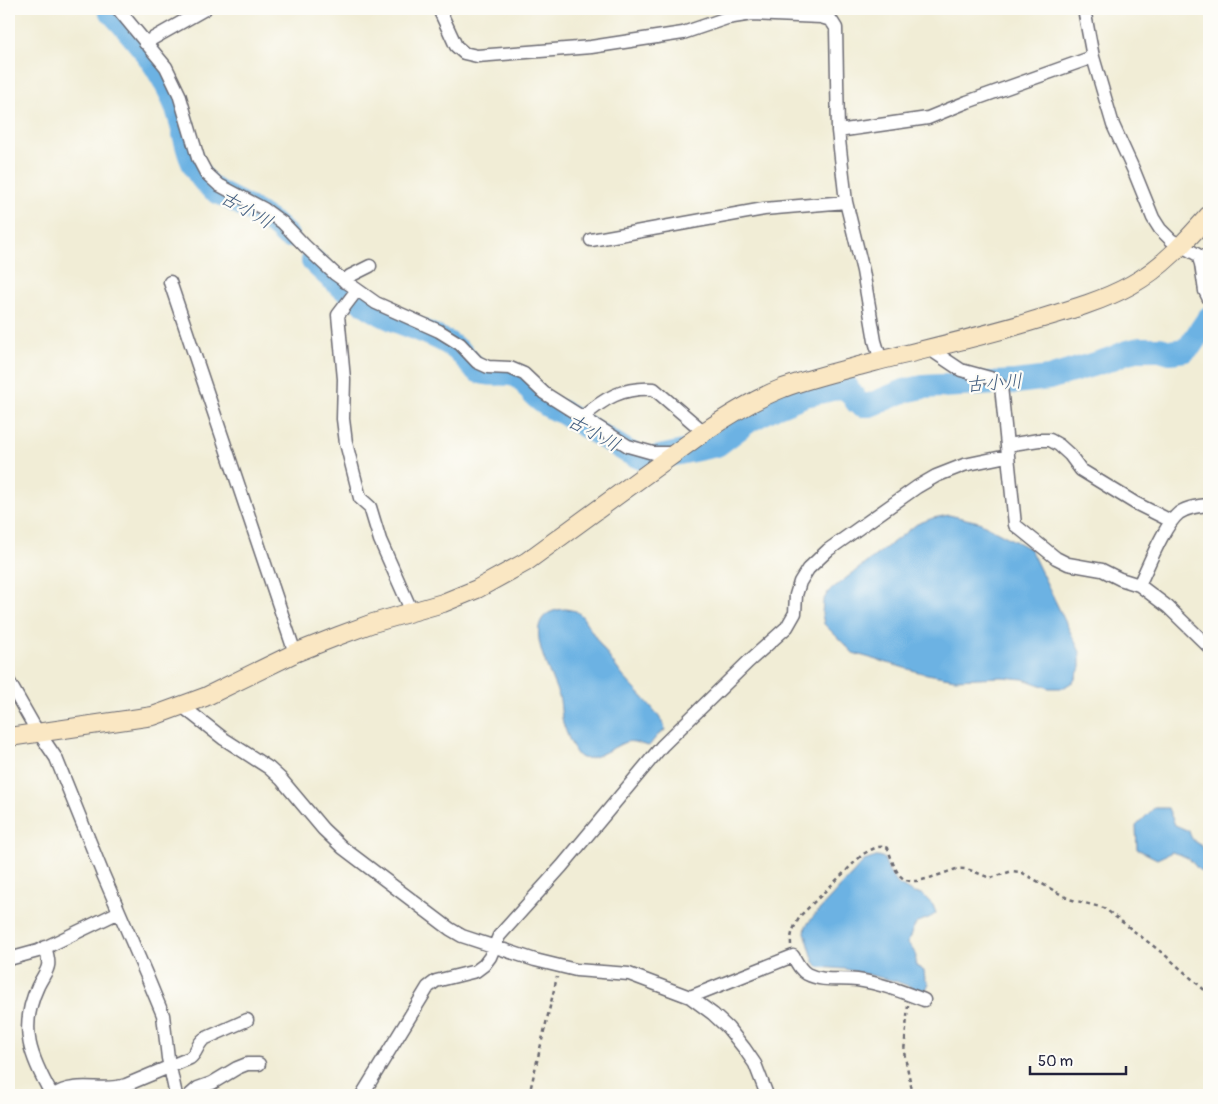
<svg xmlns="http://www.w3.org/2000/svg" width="1218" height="1104" viewBox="0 0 1218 1104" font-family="Pangolin,'Klee One',sans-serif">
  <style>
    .water { fill: #6cb2e3; stroke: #476a8f }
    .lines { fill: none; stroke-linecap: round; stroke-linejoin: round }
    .river { stroke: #6cb2e3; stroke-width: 24 }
    .street-casing { stroke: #6a6971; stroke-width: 15 }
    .secondary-casing { stroke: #6a6971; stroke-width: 20 }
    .path { stroke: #6a6971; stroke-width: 2.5; stroke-dasharray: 4 4; stroke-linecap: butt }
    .street { stroke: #fff; stroke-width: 12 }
    .secondary { stroke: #fae7c3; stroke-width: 18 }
    .labels { text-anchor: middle; stroke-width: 4.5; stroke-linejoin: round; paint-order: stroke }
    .water-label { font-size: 19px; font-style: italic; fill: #405c7e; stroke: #fdfcf7 }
  </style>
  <rect width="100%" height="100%" fill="#fdfcf7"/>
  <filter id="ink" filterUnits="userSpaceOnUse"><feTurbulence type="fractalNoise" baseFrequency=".02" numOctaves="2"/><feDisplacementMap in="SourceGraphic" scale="10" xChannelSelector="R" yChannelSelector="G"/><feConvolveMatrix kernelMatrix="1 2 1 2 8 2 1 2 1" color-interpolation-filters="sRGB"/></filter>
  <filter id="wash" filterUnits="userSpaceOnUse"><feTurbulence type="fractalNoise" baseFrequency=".0096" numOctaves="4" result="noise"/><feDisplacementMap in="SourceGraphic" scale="20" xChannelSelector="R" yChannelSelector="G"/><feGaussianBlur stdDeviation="1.12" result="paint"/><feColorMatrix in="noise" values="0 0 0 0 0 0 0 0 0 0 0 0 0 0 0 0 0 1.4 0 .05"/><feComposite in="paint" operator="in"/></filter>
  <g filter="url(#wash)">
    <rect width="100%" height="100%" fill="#f1edd6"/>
    <!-- water -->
    <path class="water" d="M949 515 979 522 1030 549 1080 652V668L1074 681 1063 688H1049L1023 679 1002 677 955 679 922 673 853 653 824 624 822 614 823 601 828 592 917 524 933 518Z
      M566 609 576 611 582 616C594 636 608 656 622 675 632 687 664 716 665 730L657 736 649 746C641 745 634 740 626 742 616 745 590 764 580 757 574 754 565 729 563 723 561 715 561 707 560 700 553 674 512 611 566 609Z
      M1154 808H1168L1175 825 1189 831C1191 839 1194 842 1202 846L1207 857 1209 858V875C1196 870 1199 869 1190 860 1186 856 1177 854 1172 852L1157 859 1137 849 1136 826Z
      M879 856 884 858 889 872 898 884 913 893 922 894 933 905 936 913C930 919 923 919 917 923 912 928 910 937 908 943 913 951 918 953 915 964L924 971 925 979 929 983 925 992 895 981 845 969 819 967 814 962 805 932 806 926 812 918 864 861Z"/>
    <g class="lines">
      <!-- river -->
      <path class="river" d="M109 9C137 39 161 67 176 106 185 129 186 158 202 178 212 192 229 197 243 205 259 213 275 223 287 236
        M313 261C334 281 355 300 382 314 403 325 427 331 448 343 454 347 460 351 465 357 469 362 472 368 478 371 491 377 506 370 519 377 525 381 527 386 531 391 538 400 552 409 562 412L628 452 644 459H650L717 445 750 420 773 408 805 395 846 386 857 402 862 405H870L904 391 923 387 1015 382 1049 378 1108 360 1127 352 1140 349H1160L1170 352 1185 350 1190 346 1209 318"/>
    </g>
  </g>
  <g filter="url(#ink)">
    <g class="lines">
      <!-- street casing -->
      <g class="street-casing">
        <path id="street" d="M118 9 166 67 179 94 198 158 206 173 219 185 264 209 283 223 305 246 335 274 376 303 439 331 460 344 477 362 488 367 510 368 524 374 544 393 628 446 653 453H676
          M439 9 456 46 464 53 477 56 591 47 683 33 727 18 752 14 821 17 831 20 836 28 838 131 846 202 863 271 875 341 881 361
          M145 43 205 9
          M1093 57 1113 125 1134 171 1153 218 1160 229 1171 240 1198 255 1201 264 1205 291 1209 299
          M838 131 928 118 967 102 1093 57 1084 9
          M591 240 764 209 846 202
          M170 282 295 653
          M345 282 350 276 370 266
          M357 290 338 315 344 379 343 419 346 443 360 498 370 507 380 540 412 612
          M928 348 961 370 990 378 1001 386 1015 525 1056 558 1068 564 1102 570 1120 579 1139 585 1168 607 1209 647
          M582 418C604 398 623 387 654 389L704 432
          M1007 445 1039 440H1050L1059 445 1070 455 1081 470 1135 503 1171 521
          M1139 585C1148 567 1164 525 1179 513 1188 507 1199 506 1209 505
          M9 682 33 724 56 758 102 872 146 974 163 1015 168 1058 176 1095
          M182 706 224 739 269 768 281 779 323 829 343 848 450 929 462 936 535 960 576 970 629 974 690 997 713 1014 728 1028 744 1048 755 1064 767 1095
          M45 947C52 969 47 968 38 986 18 1029 31 1058 52 1095
          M9 959 38 951 119 912
          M690 997 793 956C797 963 800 970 807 974 822 982 841 978 857 980 880 983 903 992 924 1000
          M54 1095C76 1080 103 1093 126 1085L190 1058C197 1053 197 1044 204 1039L247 1020
          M190 1095 198 1088 212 1083 237 1068 247 1064H259
          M362 1095 428 987 436 981 476 971 484 965 490 957 499 936 562 866 662 746 748 662 787 627 795 613 796 595 800 582 808 569 828 550 917 487 936 476 964 465 1007 456"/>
      </g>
      <!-- secondary casing -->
      <g class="secondary-casing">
        <path id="secondary" d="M9 737 153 716 205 697 295 653 338 636 373 623 443 603 477 589 526 562 704 432C729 415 755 399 783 388 813 377 844 370 874 362 929 348 985 336 1039 319 1070 310 1102 301 1131 285 1162 268 1186 241 1209 215"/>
      </g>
      <!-- path -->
      <path class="path" d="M791 945C790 933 795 925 801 915L863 854C871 850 879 844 888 848 899 886 906 886 942 874 947 872 952 870 957 869 969 867 980 875 991 878L1012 871 1021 872 1069 899 1104 908 1165 955 1209 994
        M908 1005 904 1052 913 1095
        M529 1095 557 977"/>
      <!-- street -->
      <use href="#street" class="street"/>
      <!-- secondary -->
      <use href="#secondary" class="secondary"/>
    </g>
  </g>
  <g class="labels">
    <!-- water labels -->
    <g class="water-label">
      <text transform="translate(247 209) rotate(30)" y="7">古小川</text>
      <text transform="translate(994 382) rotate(-4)" y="7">古小川</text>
      <text transform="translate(594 432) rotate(29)" y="7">古小川</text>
    </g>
  </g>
  <!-- margin -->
  <rect width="1218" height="1104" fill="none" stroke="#fdfcf7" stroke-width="30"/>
  <!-- scale -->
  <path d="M1030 1066v8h96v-8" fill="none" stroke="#22223b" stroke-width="2.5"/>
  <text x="1038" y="1066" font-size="15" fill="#22223b" stroke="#fdfcf7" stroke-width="4" paint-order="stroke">50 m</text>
</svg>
